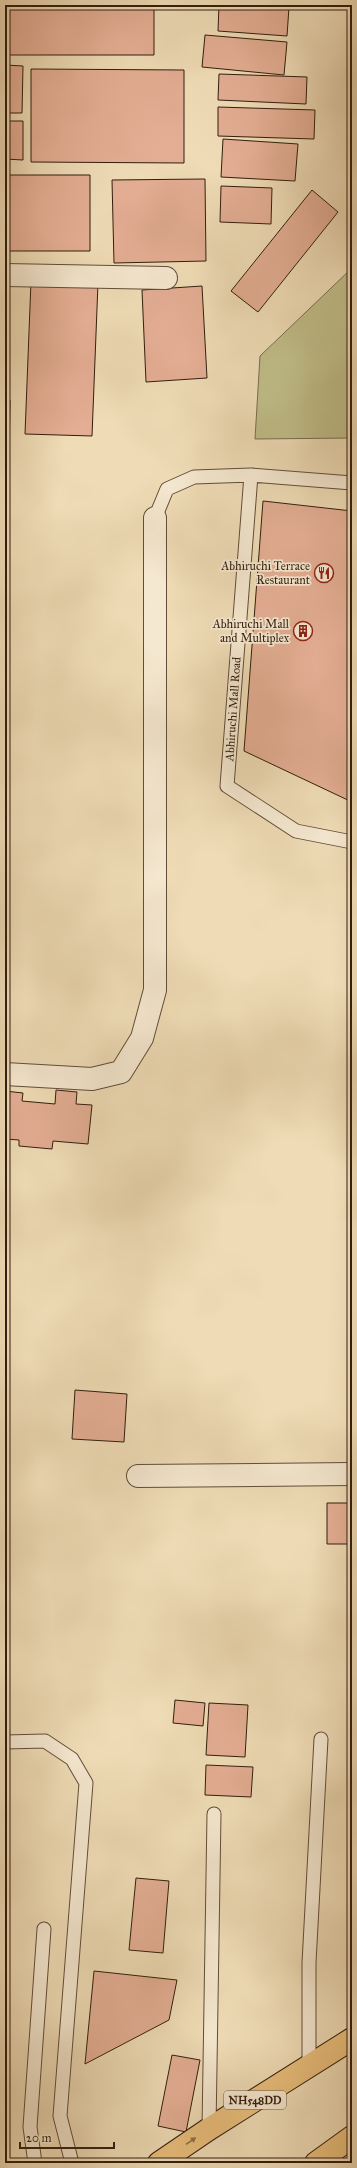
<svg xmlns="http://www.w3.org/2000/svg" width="357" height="2168" viewBox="0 0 357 2168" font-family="'IM FELL Great Primer',serif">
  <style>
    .green { fill: #c0be89; stroke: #796e4c }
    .building { fill: #e4ae94; stroke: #321d0e }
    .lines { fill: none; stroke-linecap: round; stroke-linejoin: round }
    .lane-casing { stroke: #614d38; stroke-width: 15 }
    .street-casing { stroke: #614d38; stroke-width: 24 }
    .highway-casing { stroke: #321d0e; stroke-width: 24 }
    .lane { stroke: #f5e8d0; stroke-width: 13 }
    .street { stroke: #f5e8d0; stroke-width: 22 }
    .highway { stroke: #e8be7b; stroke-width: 22 }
    .oneway { fill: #8d6e44 }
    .labels { text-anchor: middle; stroke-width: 3.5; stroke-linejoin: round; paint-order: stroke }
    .shield { fill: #f5e8d0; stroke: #6c5a48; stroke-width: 1 }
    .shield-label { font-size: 11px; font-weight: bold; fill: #321d0e }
    .poi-label { font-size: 12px; fill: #321d0e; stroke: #f5e8d0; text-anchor: end }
    .street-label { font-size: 12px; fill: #321d0e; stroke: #f5e8d0 }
  </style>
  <rect width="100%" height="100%" fill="#efdcb6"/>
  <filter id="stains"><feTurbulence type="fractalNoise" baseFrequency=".005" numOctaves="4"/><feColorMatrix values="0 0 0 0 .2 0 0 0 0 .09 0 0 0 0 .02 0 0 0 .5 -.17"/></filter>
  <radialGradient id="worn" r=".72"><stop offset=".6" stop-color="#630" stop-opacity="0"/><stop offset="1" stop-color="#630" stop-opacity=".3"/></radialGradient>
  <!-- green -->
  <path class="green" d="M352 268V438L255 439 260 356Z"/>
  <!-- building -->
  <path class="building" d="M5 5H154V55H5Z
    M219 5 289 7 287 36 218 31Z
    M205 35 287 42 284 75 202 67Z
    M5 65 23 66 22 113H5Z
    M31 69 184 70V163L31 162Z
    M219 74 307 77 306 104 218 100Z
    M218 107 315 110 314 139 218 136Z
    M5 121H23V160L5 159Z
    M223 139 298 144 295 181 221 177Z
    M5 175H90V251H5Z
    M205 179 206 261 114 263 112 180Z
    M221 186 272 188 271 224 220 222Z
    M312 190 338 212 258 312 231 291Z
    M31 281 98 283 92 436 25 434Z
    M202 286 207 378 146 382 142 290Z
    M5 400H10L9 454H5Z
    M263 501 352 511V802L244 751Z
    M56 1090 77 1092 76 1104 92 1105 88 1144 53 1141 52 1149 19 1146V1140L5 1139V1091L23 1093 22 1101 55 1104Z
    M75 1390 127 1394 124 1442 72 1439Z
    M327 1503H352V1544H327Z
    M175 1700 205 1703 203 1726 173 1723Z
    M209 1703 248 1705 245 1757 206 1755Z
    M206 1765 253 1767 251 1797 205 1795Z
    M136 1878 169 1881 163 1953 129 1950Z
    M94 1971 177 1980 169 2020 85 2064Z
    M172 2055 200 2060 186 2132 158 2126Z"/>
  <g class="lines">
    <!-- lane casing -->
    <g class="lane-casing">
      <path id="lane" d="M251 475 227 786 296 831 352 842
        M155 518 167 489 194 477 251 475 352 483
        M5 1742 45 1741 72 1759 86 1783 60 2116 72 2163
        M309 2066V1963L321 1739
        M209 2129 214 1814
        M35 2163 30 2127 44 1929"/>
    </g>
    <!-- street casing -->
    <g class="street-casing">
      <path id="street" d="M5 275 166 278
        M5 1074 92 1079 121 1072 142 1038 155 990V518
        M138 1476 352 1474"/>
    </g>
    <!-- highway casing -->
    <g class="highway-casing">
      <path id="highway" d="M159 2163 209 2129 352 2039
        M316 2163 352 2137"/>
    </g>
    <!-- lane -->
    <use href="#lane" class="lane"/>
    <!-- street -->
    <use href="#street" class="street"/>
    <!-- highway -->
    <use href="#highway" class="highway"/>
  </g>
  <!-- one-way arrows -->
  <defs><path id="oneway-solid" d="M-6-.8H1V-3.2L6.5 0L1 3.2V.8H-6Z"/></defs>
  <use class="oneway" href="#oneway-solid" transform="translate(191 2141) rotate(-34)"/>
  <!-- icons -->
  <defs>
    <g id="restaurant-ring" transform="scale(1)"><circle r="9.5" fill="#f5e8d0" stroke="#8f2418" stroke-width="1.5"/><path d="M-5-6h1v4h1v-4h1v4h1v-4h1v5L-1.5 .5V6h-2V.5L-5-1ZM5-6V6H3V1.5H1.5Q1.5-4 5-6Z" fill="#8f2418"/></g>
    <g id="building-ring" transform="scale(1)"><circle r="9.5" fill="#f5e8d0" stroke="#8f2418" stroke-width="1.5"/><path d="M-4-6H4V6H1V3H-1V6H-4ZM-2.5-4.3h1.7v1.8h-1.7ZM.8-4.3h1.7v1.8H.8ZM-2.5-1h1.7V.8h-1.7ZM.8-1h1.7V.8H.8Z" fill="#8f2418"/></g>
  </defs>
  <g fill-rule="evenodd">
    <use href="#restaurant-ring" x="324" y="573"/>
    <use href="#building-ring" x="303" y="631"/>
  </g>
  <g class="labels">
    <!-- shield labels -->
    <rect class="shield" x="224" y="2091" width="62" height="18" rx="3"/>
    <g class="shield-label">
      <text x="255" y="2104">NH548DD</text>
    </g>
    <!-- poi labels -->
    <g class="poi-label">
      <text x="310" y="570">Abhiruchi Terrace<tspan x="310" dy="14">Restaurant</tspan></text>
      <text x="289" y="628">Abhiruchi Mall<tspan x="289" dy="14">and Multiplex</tspan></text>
    </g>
    <!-- street labels -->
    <g class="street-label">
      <text transform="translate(233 709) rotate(-86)" y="4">Abhiruchi Mall Road</text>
    </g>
  </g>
  <!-- margin -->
  <rect width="357" height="2168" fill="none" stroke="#efdcb6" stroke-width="20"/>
  <rect x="6" y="6" width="345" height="2156" fill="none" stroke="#321d0e" stroke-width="2"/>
  <rect x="10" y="10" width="337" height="2148" fill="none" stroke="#321d0e"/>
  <!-- scale -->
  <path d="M20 2142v6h94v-6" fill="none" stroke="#321d0e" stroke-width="2"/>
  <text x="26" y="2142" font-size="12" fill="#321d0e" stroke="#f5e8d0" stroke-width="3" paint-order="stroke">20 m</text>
  <rect width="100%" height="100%" filter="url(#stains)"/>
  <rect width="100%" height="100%" fill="url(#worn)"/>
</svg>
